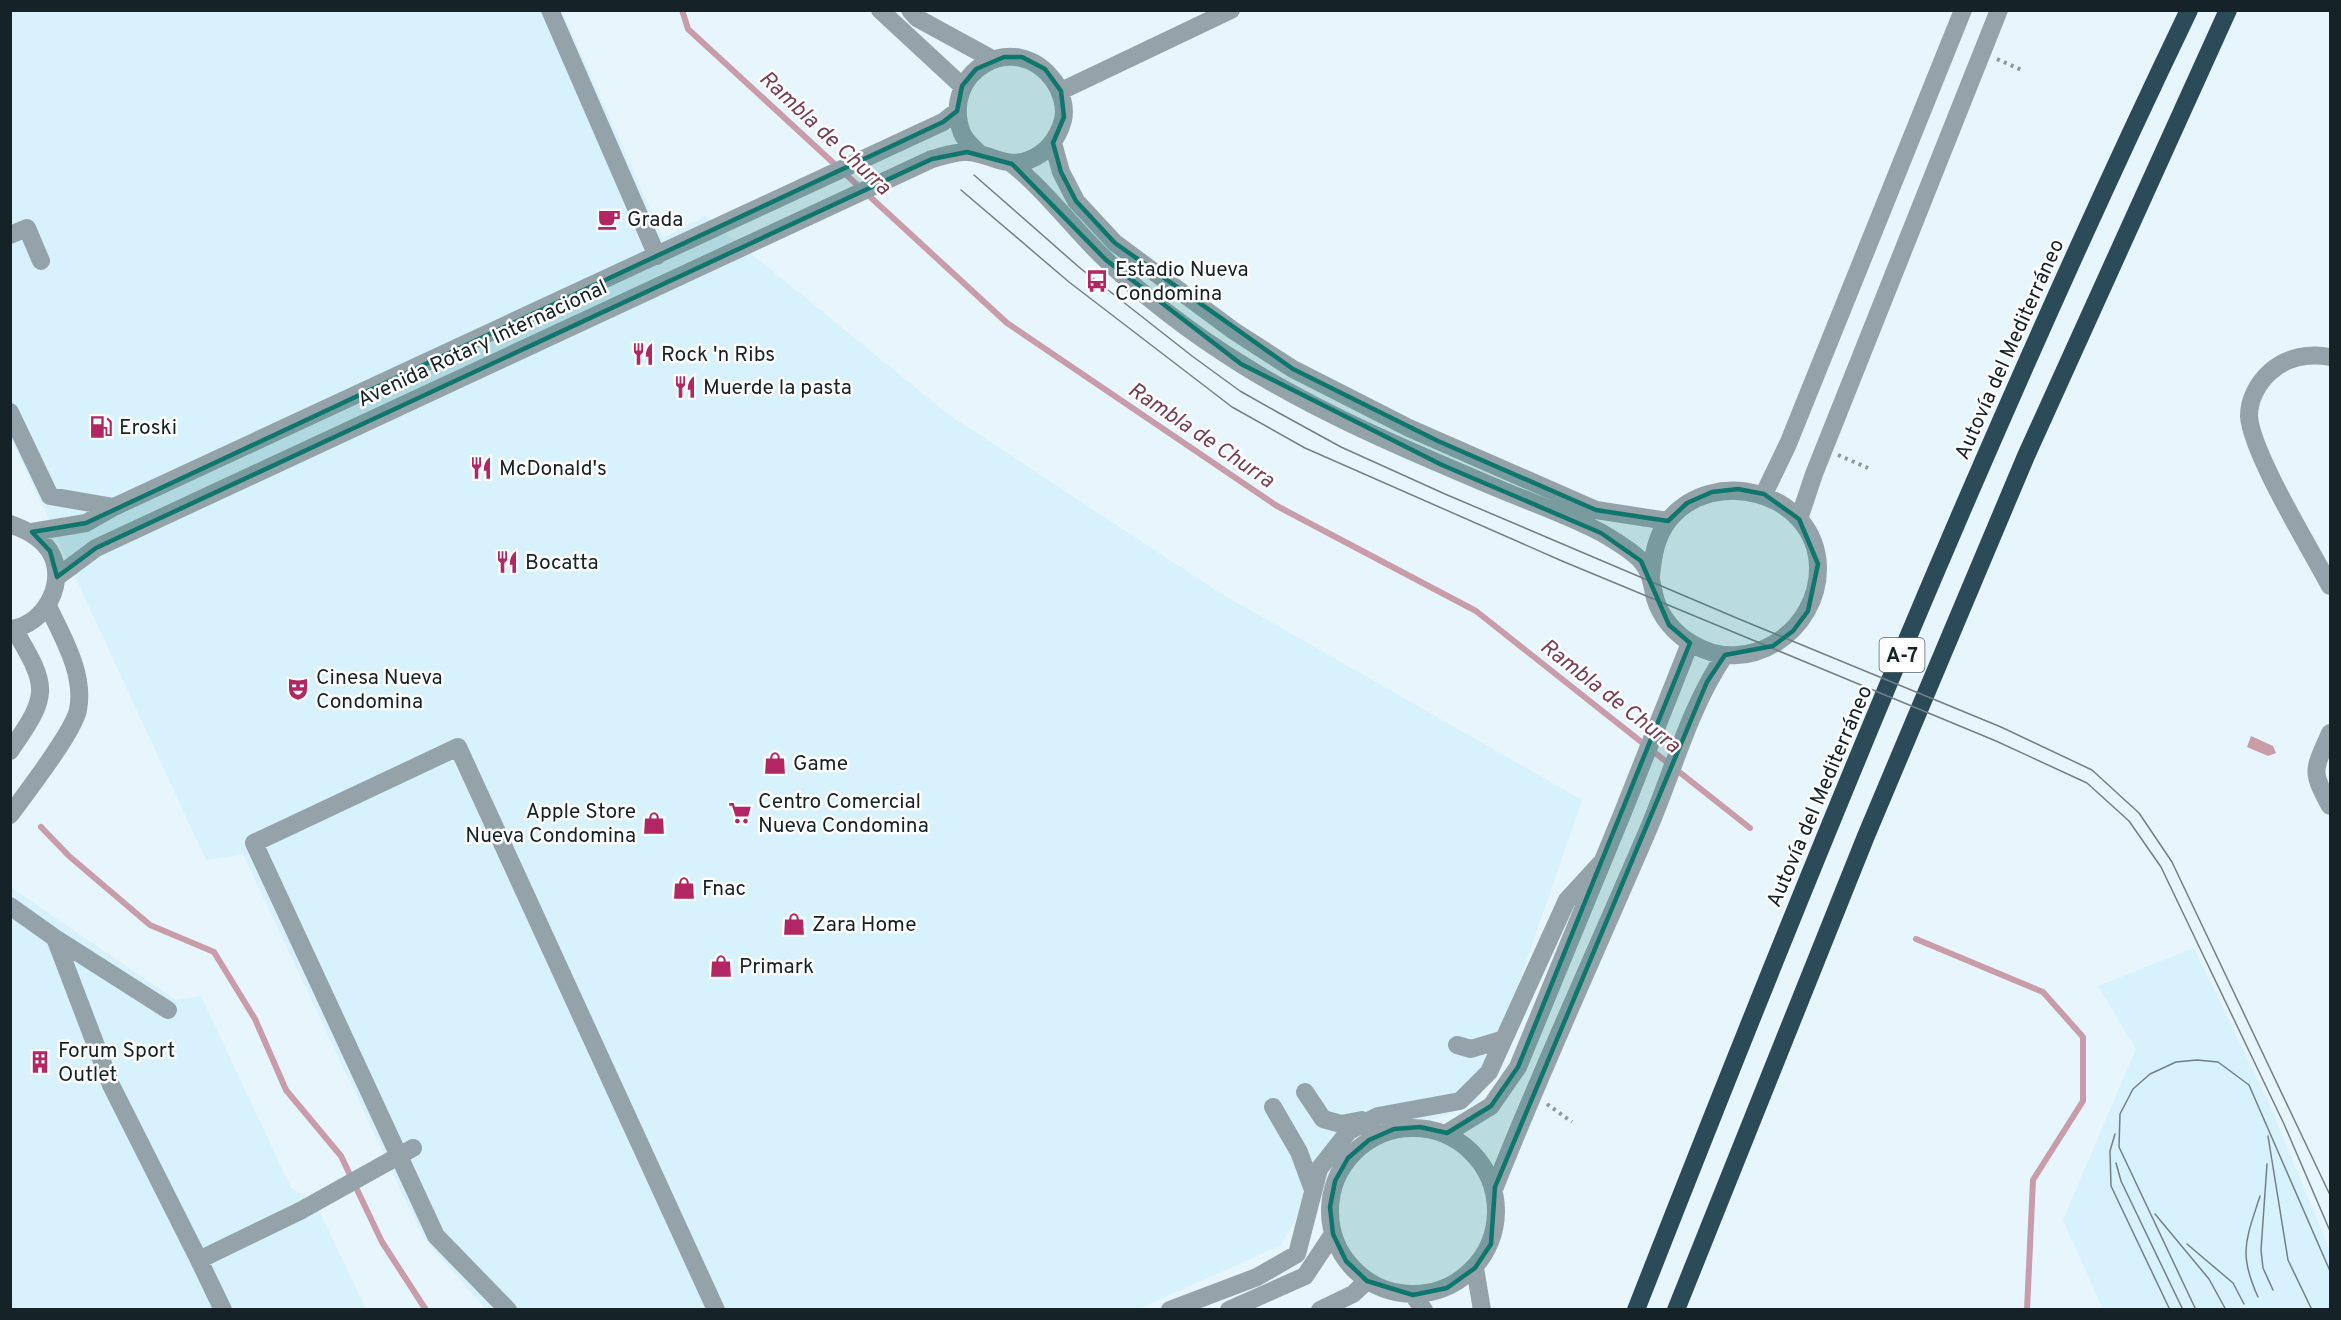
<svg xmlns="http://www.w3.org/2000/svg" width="2341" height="1320" viewBox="0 0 2341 1320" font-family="Overpass,sans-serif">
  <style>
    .built { fill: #d7f1fd }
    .water { fill: #c99ca9 }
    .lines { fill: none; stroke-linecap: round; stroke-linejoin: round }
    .stream { stroke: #c99ca9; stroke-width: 6 }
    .path { stroke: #8c9aa0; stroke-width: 4; stroke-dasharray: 3 4.5; stroke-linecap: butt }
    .minor { stroke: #94a3aa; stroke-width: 18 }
    .highway { stroke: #2c4b59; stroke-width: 18 }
    .tram { stroke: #728086; stroke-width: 1.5 }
    .minor-bridge { stroke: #94a3aa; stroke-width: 18 }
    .marked { fill: #0f766e; fill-opacity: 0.2; stroke: #0f766e; stroke-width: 4.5; stroke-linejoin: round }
    .labels { text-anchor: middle; stroke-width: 5; stroke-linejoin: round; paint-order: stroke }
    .shield { fill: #fff; stroke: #5b6468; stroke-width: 1.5 }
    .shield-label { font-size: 20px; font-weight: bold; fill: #152228 }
    .poi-label { font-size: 21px; fill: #152228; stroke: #fff; text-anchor: start }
    .street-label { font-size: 21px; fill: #152228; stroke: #fff }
    .water-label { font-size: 22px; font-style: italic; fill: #793d51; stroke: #fff }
  </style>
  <rect width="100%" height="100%" fill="#e7f5fc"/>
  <!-- built -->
  <path class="built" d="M10 11H562L663 238 705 216 949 415 1220 593 1582 800 1478 1101 1449 1114 1369 1140 1313 1190 1281 1245 1138 1309H486L423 1237 243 854 206 860 11 438Z
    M10 887 176 1000 201 996 291 1188 315 1202 366 1309H11Z
    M2194 948 2267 1099 2330 1251V1309H2103L2063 1220 2136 1049 2098 986Z"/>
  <!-- water -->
  <path class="water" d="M2251 736 2273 746 2276 753 2268 756 2247 747Z"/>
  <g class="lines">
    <!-- stream -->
    <path class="stream" d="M682 10 688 29 1007 323 1277 506 1476 611 1750 828
      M41 827 69 856 150 925 214 952 255 1019 286 1090 341 1156 382 1242 426 1310
      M1916 939 2043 992 2083 1037V1101L2033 1180 2027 1310"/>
    <!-- path -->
    <path class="path" d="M1997 59 2024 71
      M1838 455 1868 468
      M1547 1104 1572 1122"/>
    <!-- minor -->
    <path class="minor" d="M550 10 657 256
      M880 10 962 86
      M910 10 917 18 992 59
      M1061 91 1231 10
      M1053 143 1061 172 1076 201 1115 243 1234 331 1293 369 1409 428 1596 510 1668 521
      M1012 164C1046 191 1071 226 1102 256 1143 296 1193 334 1241 364 1319 413 1407 450 1492 486 1527 501 1566 514 1600 532 1612 539 1633 551 1642 562 1651 573 1652 585 1655 598 1660 616 1675 634 1691 643 1748 679 1819 631 1818 567 1816 492 1713 464 1668 521 1656 537 1653 556 1651 576
      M10 235 27 228 41 261
      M2330 357C2309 353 2287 357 2270 372 2258 383 2249 399 2249 416 2251 452 2311 550 2330 586
      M10 412 50 496 114 507
      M1764 494 1788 444 1963 10
      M1799 519 1814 474 1999 10
      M10 524C26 530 39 536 49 550 69 580 45 626 10 629
      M32 532 86 523 114 507 943 122 957 111
      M57 577 96 548 932 159C943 156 956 151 968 152 990 153 1005 169 1029 160 1047 153 1058 138 1063 120 1066 107 1061 91 1054 81 1015 27 939 72 962 133 965 141 974 148 980 154
      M2330 733C2314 771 2310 769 2330 806
      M10 751C50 694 49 688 14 629
      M10 815C26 793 73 733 78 710 85 674 63 638 48 606
      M10 906 55 938 111 1085 199 1260 300 1211
      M55 938 168 1010
      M1457 1045 1471 1049 1504 1039
      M1305 1092 1323 1119 1341 1124 1362 1120
      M1273 1107 1299 1152 1313 1190
      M1330 1211a83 83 0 1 1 166 0a83 83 0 1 1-166 0Z
      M1447 1133 1491 1106 1518 1067 1623 812 1690 643
      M1495 1187C1543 1066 1597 949 1648 830 1673 772 1689 708 1725 655
      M199 1260 223 1310
      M1475 1268 1482 1310
      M1413 1295 1424 1310
      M508 1310 436 1236 254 843 458 747 716 1310
      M1170 1310 1257 1277 1297 1254 1319 1169 1349 1131 1378 1116 1460 1101 1489 1072 1567 900 1600 864
      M1229 1310 1305 1276 1333 1234
      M1320 1310 1353 1294 1367 1281"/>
    <!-- highway -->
    <path class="highway" d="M1636 1310C1808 872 1985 435 2189 10
      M1676 1310 1866 836 2026 456 2228 10"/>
    <!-- tram -->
    <path class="tram" d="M974 175 1080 268 1192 356 1240 391 1279 413 1341 447 1445 494 1739 619 2001 727 2092 770 2139 813 2172 862 2330 1195
      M961 190 1069 282 1232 407 1305 448 1562 561 1996 741 2087 783 2129 821 2161 867 2284 1124 2330 1231
      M2115 1134 2110 1151 2111 1186 2170 1310
      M2268 1136 2288 1260 2312 1310
      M2116 1163 2121 1181 2183 1310
      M2267 1164 2261 1250 2263 1268 2273 1290
      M2155 1214 2209 1279 2226 1310
      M2187 1244 2233 1283 2244 1304
      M2258 1297C2238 1253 2246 1240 2260 1196
      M2196 1310 2119 1147 2120 1114 2133 1089 2150 1074 2176 1062 2197 1060 2218 1062 2249 1085 2330 1271"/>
    <!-- minor-bridge -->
    <path class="minor-bridge" d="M300 1211 413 1148"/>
  </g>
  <!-- marked area -->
  <path class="marked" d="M1004 57H1022L1045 69 1061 91 1064 117 1053 143 1061 172 1076 201 1115 243 1293 369 1438 441 1596 510 1668 521 1687 503 1712 492 1738 489 1764 494 1799 519 1818 564 1808 611 1793 631 1773 646 1725 655 1707 682 1495 1187 1491 1244 1475 1268 1447 1288 1413 1295 1367 1281 1346 1261 1333 1234 1330 1207 1335 1181 1348 1158 1369 1140 1394 1129 1420 1127 1447 1133 1491 1106 1518 1067 1690 643 1669 625 1641 561 1601 533 1442 465 1241 364 1106 260 1012 164 967 152 932 159 96 548 57 577 50 551 32 532 86 523 943 122 957 111 962 86 976 69Z"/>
  <!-- icons -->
  <defs>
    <g id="cafe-bare" transform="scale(1.8)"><path d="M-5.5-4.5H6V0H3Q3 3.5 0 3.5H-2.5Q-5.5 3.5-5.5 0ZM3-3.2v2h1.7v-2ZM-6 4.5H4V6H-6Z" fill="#b12663" stroke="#fff" stroke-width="2.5" paint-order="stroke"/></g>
    <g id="bus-bare" transform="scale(1.8)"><path d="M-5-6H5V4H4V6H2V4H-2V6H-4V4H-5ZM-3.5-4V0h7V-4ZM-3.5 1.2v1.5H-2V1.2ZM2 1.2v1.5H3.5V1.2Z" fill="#b12663" stroke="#fff" stroke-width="2.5" paint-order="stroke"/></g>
    <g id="restaurant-bare" transform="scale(1.8)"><path d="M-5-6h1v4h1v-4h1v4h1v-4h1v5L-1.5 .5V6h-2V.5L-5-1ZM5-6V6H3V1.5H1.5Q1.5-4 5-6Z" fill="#b12663" stroke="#fff" stroke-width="2.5" paint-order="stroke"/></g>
    <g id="fuel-bare" transform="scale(1.8)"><path d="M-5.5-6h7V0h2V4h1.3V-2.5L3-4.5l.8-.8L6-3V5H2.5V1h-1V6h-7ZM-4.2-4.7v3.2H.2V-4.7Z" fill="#b12663" stroke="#fff" stroke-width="2.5" paint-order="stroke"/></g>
    <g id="theatre-bare" transform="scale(1.8)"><path d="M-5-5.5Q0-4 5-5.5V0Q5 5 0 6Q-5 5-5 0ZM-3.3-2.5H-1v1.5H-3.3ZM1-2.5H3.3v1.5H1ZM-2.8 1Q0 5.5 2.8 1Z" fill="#b12663" stroke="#fff" stroke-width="2.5" paint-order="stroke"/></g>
    <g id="shop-bare" transform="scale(1.8)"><path d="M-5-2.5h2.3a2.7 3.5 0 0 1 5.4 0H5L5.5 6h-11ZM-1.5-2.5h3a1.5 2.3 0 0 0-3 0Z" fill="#b12663" stroke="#fff" stroke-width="2.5" paint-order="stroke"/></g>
    <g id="supermarket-bare" transform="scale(1.8)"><path d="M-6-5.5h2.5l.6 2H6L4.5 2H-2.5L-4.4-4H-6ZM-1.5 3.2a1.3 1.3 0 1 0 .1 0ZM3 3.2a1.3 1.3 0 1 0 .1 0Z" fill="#b12663" stroke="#fff" stroke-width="2.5" paint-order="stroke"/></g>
    <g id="building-bare" transform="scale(1.8)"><path d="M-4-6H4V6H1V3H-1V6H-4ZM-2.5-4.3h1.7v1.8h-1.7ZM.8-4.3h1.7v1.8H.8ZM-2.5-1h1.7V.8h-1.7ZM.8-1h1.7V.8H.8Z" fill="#b12663" stroke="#fff" stroke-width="2.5" paint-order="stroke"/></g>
  </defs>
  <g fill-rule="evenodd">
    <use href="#cafe-bare" x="609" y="219"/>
    <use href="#bus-bare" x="1097" y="281"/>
    <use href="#restaurant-bare" x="643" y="354"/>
    <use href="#restaurant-bare" x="685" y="387"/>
    <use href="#fuel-bare" x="101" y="427"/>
    <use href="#restaurant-bare" x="481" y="468"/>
    <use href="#restaurant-bare" x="507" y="562"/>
    <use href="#theatre-bare" x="298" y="689"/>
    <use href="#shop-bare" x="775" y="763"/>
    <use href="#supermarket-bare" x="740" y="813"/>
    <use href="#shop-bare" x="654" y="823"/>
    <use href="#shop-bare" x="684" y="888"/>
    <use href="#shop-bare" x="794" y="924"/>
    <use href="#shop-bare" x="721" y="966"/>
    <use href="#building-bare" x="40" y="1062"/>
  </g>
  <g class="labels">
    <!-- shield labels -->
    <rect class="shield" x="1879.5" y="638" width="45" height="34" rx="4.5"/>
    <g class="shield-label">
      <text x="1902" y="662">A-7</text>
    </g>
    <!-- poi labels -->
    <g class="poi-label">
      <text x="627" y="226">Grada</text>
      <text x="1115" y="276">Estadio Nueva<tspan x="1115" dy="24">Condomina</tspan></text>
      <text x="661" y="361">Rock 'n Ribs</text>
      <text x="703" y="394">Muerde la pasta</text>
      <text x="119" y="434">Eroski</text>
      <text x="499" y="475">McDonald's</text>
      <text x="525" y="569">Bocatta</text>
      <text x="316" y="684">Cinesa Nueva<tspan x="316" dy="24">Condomina</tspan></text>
      <text x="793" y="770">Game</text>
      <text x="758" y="808">Centro Comercial<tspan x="758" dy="24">Nueva Condomina</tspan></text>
      <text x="636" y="818" text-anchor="end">Apple Store<tspan x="636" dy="24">Nueva Condomina</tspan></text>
      <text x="702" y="895">Fnac</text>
      <text x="812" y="931">Zara Home</text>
      <text x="739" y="973">Primark</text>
      <text x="58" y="1057">Forum Sport<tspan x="58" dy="24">Outlet</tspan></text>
    </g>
    <!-- street labels -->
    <g class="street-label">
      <text transform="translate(482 343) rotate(-25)" y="7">Avenida Rotary Internacional</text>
      <text transform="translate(2009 349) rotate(-66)" y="7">Autovía del Mediterráneo</text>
      <text transform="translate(1819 796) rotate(-67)" y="7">Autovía del Mediterráneo</text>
    </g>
    <!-- water labels -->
    <g class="water-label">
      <text transform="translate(826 132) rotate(43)" y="8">Rambla de Churra</text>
      <text transform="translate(1202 434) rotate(34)" y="8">Rambla de Churra</text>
      <text transform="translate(1611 695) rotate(38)" y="8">Rambla de Churra</text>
    </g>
  </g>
  <!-- border -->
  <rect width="2341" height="1320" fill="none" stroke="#152228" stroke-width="24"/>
</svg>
